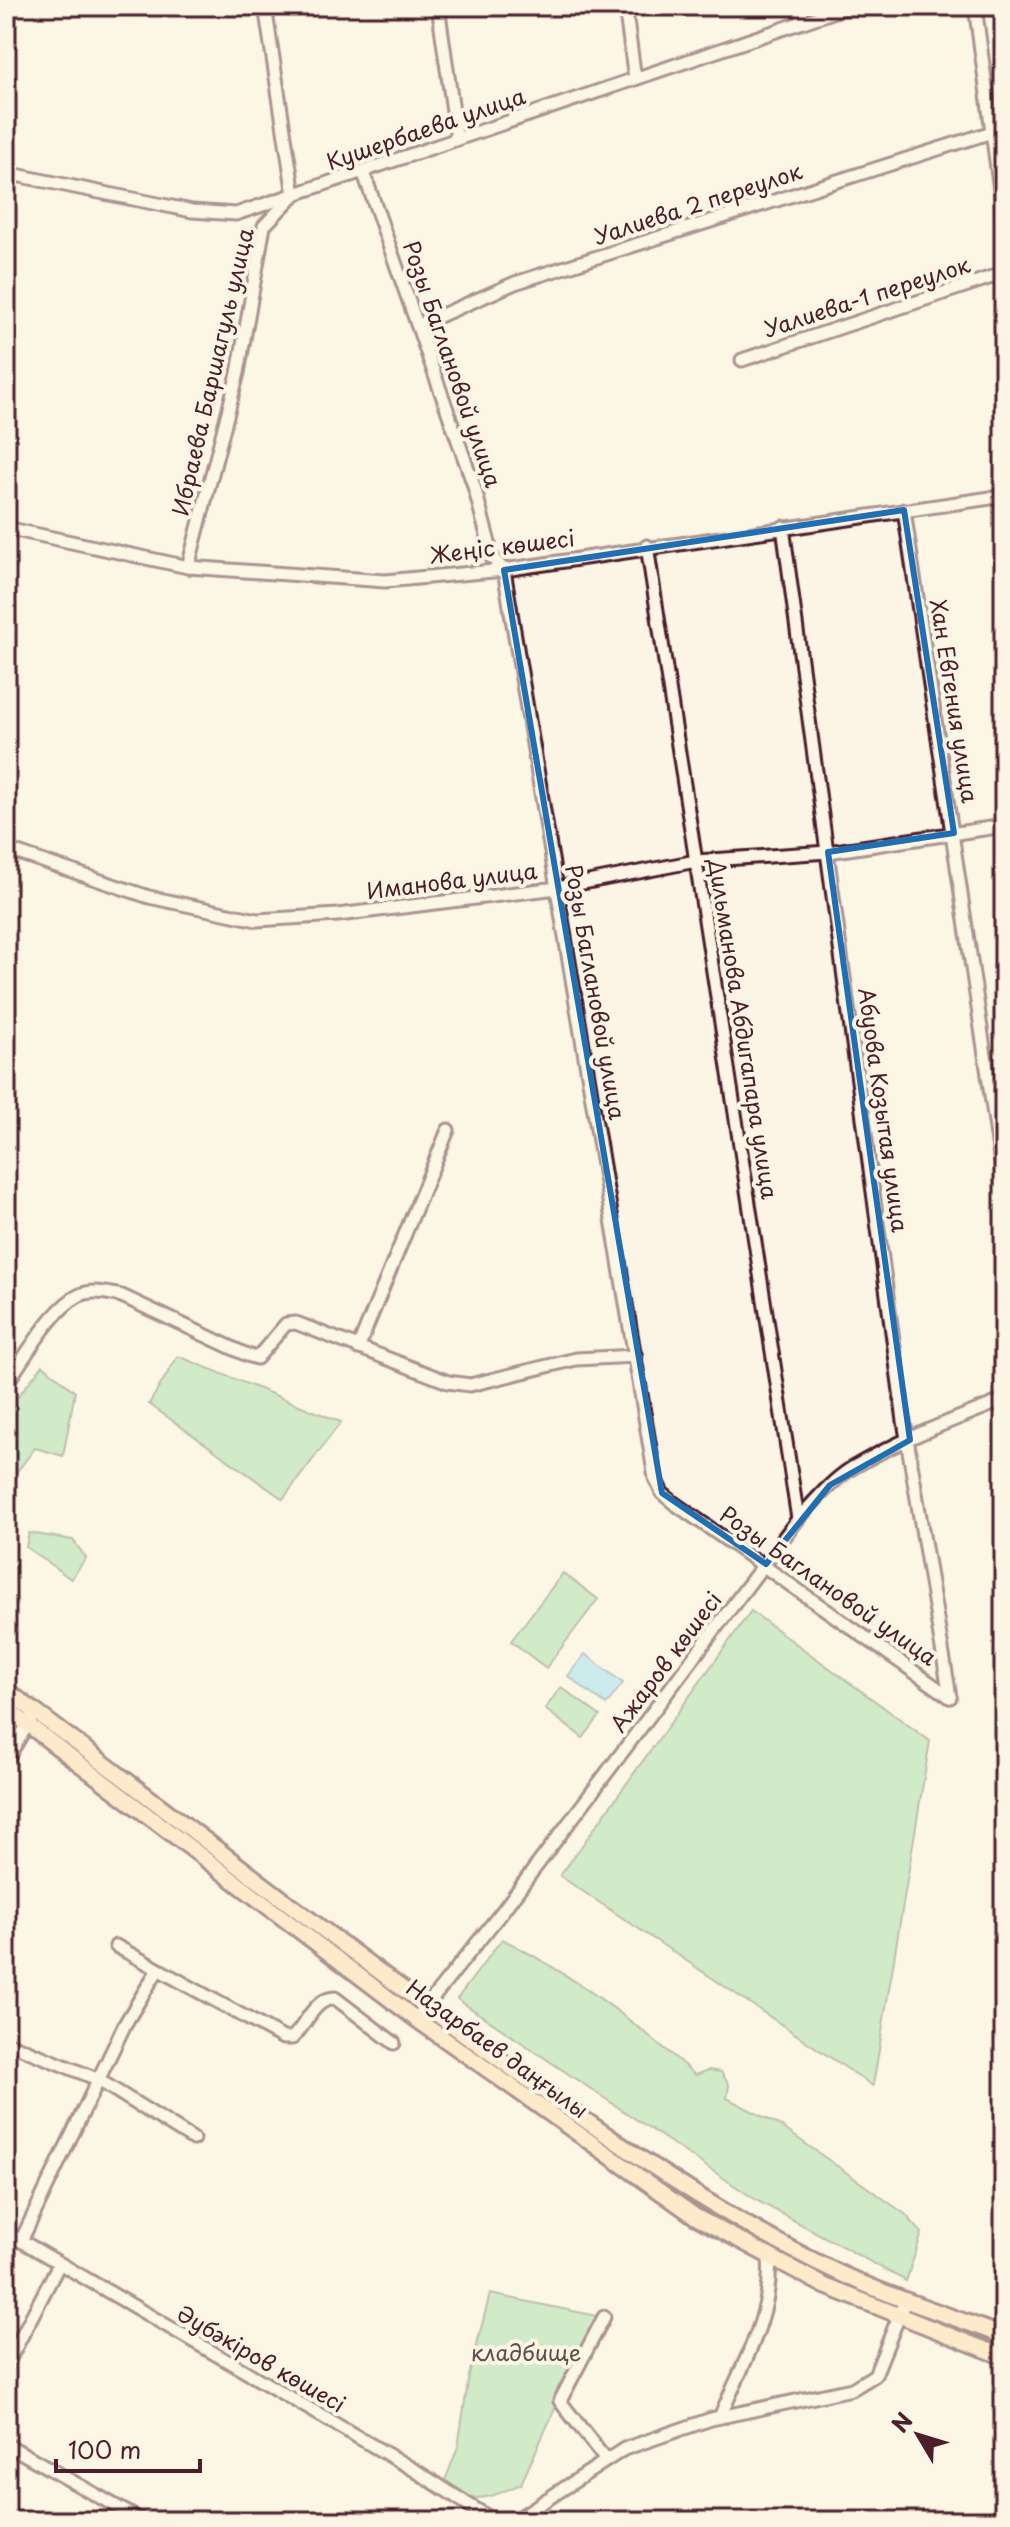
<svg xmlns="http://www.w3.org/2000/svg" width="1010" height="2527" font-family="'Playpen Sans',sans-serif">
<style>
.green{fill:#9ddca5;stroke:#747e68;stroke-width:2}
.water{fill:#95dcf7;stroke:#7790a5;stroke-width:2}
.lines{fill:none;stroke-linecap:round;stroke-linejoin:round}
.minor-casing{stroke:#4a1f2b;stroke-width:17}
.major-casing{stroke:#4a1f2b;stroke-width:20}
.minor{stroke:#fcf5e5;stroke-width:11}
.major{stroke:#fddcac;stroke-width:14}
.marked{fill:none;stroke:#1f6fb2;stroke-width:6;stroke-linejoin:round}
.labels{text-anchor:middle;stroke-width:8;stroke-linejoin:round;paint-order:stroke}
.street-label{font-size:22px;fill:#4a1f2b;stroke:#fcf5e5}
.park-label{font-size:22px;fill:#5f4e4a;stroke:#fcf5e5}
</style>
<rect width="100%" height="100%" fill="#fcf5e5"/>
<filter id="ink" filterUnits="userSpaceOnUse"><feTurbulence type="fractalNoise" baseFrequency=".0125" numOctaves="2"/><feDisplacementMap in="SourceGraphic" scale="16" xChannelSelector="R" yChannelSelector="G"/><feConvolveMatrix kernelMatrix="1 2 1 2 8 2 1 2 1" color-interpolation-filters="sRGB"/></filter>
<g filter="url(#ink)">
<g class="green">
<path d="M178 1356 341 1422 283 1499 149 1404Z"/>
<path d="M43 1365 75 1392 63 1456 35 1448 6 1486V1411Z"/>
<path d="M29 1533 73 1540 86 1558 71 1579 26 1547Z"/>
<path d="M563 1573 598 1599 546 1668 511 1641Z"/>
<path d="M751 1611 930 1741 873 2086 560 1876Z"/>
<path d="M561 1687 600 1716 583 1738 545 1709Z"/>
<path d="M502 1939C574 1975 636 2022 695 2075L709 2070 721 2072 729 2085 727 2098 779 2125 905 2214 922 2233 906 2281 756 2200 457 1999Z"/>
<path d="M490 2294 597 2316 521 2484C485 2499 478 2506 444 2483L458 2447 469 2375Z"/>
</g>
<path class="water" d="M585 1654 623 1683 606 1705 568 1676Z"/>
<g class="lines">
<defs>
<g id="minor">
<path d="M438 6 457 139"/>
<path d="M625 6 635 79"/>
<path d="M800 6 803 22"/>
<path d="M975 6 1004 220"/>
<path d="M363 171 474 486 489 543 485 550 504 570 655 1478 662 1493 674 1503 950 1697"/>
<path d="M6 173 192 211 236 214 850 6"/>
<path d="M419 325 515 283 992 132"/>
<path d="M742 360 1004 273"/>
<path d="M904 510 1004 1183"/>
<path d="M783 527 904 1421 950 1697"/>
<path d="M6 528 188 567 385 581 504 570 1004 496"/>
<path d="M647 546 798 1519"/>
<path d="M188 567 238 373 264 226 294 195 265 6"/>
<path d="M6 849 149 897 257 920 338 915 557 888 696 861 828 852 1004 826"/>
<path d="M358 1348 448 1130"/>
<path d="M6 1384C24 1359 51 1310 78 1296 91 1289 108 1293 122 1296L247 1355 257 1358 286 1324 296 1323 448 1382 470 1385 576 1359 636 1356"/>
<path d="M6 1760 31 1719"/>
<path d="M116 1946 283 2038H292C307 2025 313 1999 335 1998L394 2043"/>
<path d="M416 2019 501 1913 798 1519C815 1501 831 1481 852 1468 899 1440 953 1420 1004 1400"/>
<path d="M6 2042 97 2079 193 2139"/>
<path d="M6 2232 416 2471 494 2521"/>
<path d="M21 2241 125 2024 157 1971"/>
<path d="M604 2317 560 2401 605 2459"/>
<path d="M6 2366 58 2266"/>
<path d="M720 2417C741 2367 774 2314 769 2259"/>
<path d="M6 2444 142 2521"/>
<path d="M514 2521 624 2449 711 2419 852 2389 875 2375 905 2301"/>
</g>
<g id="major">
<path d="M6 1690C171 1812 332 1940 499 2059 606 2136 715 2214 835 2271 890 2297 948 2315 1004 2336"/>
<path d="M6 1708 416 2019 696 2217 825 2286 1004 2357"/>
</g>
</defs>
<use href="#minor" class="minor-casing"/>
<use href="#major" class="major-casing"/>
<use href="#minor" class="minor"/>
<use href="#major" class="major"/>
</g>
</g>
<path d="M0 0H1010V2527H0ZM904 510 954 833 828 852 910 1440 830 1485 766 1564 662 1493 504 570Z" fill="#fcf5e5" fill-opacity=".55" fill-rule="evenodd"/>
<path class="marked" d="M904 510 954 833 828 852 910 1440 830 1485 766 1564 662 1493 504 570Z"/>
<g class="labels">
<g class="street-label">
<text transform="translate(426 129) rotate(-19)" y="8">Кушербаева улица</text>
<text transform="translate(698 204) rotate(-18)" y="8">Уалиева 2 переулок</text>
<text transform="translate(867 297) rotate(-18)" y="8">Уалиева-1 переулок</text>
<text transform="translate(452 364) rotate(71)" y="8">Розы Баглановой улица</text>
<text transform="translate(213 372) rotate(-77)" y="8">Ибраева Баршагуль улица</text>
<text transform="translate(502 547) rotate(-7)" y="8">Жеңіс көшесі</text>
<text transform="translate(954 701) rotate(81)" y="8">Хан Евгения улица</text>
<text transform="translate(452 881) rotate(-7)" y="8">Иманова улица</text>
<text transform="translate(595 992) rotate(80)" y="8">Розы Баглановой улица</text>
<text transform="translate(743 1029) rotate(81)" y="8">Дильманова Абдигапара улица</text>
<text transform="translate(883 1110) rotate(82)" y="8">Абуова Козытая улица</text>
<text transform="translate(828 1586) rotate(35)" y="8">Розы Баглановой улица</text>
<text transform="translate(666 1662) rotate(-53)" y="8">Ажаров көшесі</text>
<text transform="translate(497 2049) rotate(36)" y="8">Назарбаев даңғылы</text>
<text transform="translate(261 2359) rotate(30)" y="8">Әубәкіров көшесі</text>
</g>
<g class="park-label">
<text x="526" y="2361">кладбище</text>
</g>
</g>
<rect width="1010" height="2527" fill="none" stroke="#fcf5e5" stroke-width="32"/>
<rect x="16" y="16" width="978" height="2495" fill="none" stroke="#4a1f2b" stroke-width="3" filter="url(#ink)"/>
<g transform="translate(918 2435) rotate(308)" stroke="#fcf5e5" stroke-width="6" paint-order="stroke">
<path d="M0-6L14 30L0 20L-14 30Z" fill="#4a1f2b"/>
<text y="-12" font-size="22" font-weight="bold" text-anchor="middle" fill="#4a1f2b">N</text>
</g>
<path d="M56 2459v12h144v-12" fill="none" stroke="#4a1f2b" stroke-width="4"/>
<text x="68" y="2459" font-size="24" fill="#4a1f2b" stroke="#fcf5e5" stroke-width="6" paint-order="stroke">100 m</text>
</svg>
